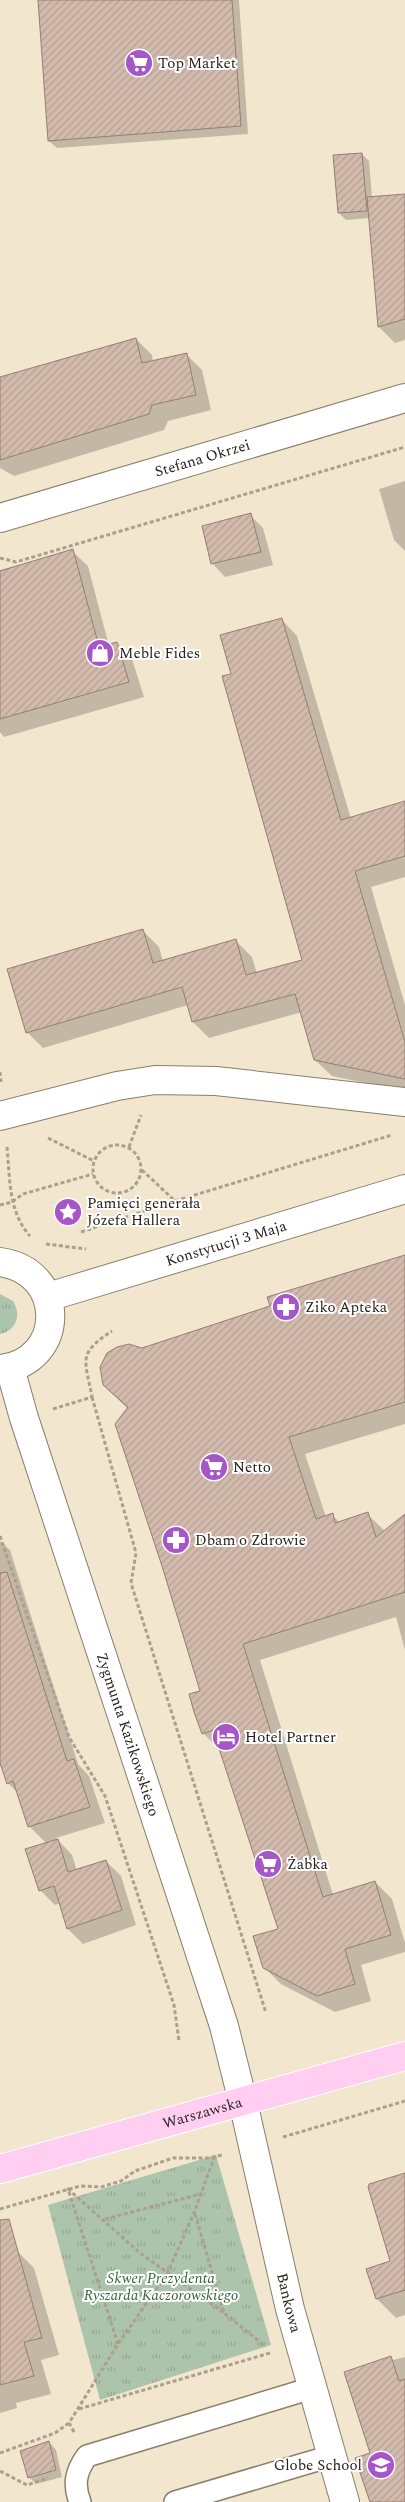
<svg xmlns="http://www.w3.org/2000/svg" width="405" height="2502" font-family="Spectral,serif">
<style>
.grass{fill:url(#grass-tufts)}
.shadow{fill:#0003}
.building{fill:url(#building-hatch);stroke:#947e71}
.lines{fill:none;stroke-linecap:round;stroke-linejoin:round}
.service-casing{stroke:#897e69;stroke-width:24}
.minor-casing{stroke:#897e69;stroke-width:30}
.tertiary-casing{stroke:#897e69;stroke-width:30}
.primary-casing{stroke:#fff;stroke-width:30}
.path{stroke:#aba08f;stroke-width:3;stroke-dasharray:4 2.5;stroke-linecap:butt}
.service{stroke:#fff;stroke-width:21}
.minor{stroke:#fff;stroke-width:28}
.tertiary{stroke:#fff;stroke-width:28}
.primary{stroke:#ffcef1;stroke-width:28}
.labels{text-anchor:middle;stroke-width:4;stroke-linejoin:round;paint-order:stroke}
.poi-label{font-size:15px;fill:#262119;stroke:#fff;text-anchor:start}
.street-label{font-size:15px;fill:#262119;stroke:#fff}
.park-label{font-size:15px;font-style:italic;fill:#366437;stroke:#fff}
</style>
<defs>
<pattern id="grass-tufts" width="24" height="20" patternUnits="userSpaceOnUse" patternTransform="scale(1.25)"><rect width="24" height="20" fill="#adc4ac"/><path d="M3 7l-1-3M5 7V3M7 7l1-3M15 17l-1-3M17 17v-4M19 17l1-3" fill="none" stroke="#95a893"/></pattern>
<pattern id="building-hatch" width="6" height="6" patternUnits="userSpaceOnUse" patternTransform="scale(1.25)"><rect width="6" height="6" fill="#d2baad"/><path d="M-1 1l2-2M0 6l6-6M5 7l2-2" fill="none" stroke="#b4a094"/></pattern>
</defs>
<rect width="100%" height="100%" fill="#f3e6cf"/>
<g class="grass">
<path d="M0 1294 13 1301C22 1315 16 1331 0 1334Z"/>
<path d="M216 2155 271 2345 100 2400 48 2205Z"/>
</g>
<g class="shadow">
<path d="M39 0H239L248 134 57 148 49 141Z"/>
<path d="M362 154 369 161 372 198 405 195V340L395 343 379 327 370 218 346 220 339 213Z"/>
<path d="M136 339 152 355 153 362 186 354 202 370 211 410 168 421 164 430 14 476 0 468V379Z"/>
<path d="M405 481V551L394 540 379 489Z"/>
<path d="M250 515 263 528 273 565 225 577 213 564 203 527Z"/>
<path d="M72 551 88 566 109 646 117 643 132 659 144 697 4 737 0 732V570Z"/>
<path d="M281 619 297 636 351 819 405 803V877L371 887 405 1005V1091L332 1076 315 1060 302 1012 209 1038 193 1022 188 1005 43 1048 27 1032 143 931 159 947 163 961 236 941 252 957 257 974 304 960 233 674Z"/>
<path d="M405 1256V1424L305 1454 326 1517 332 1515 340 1523 367 1514 385 1531 405 1516V1650L396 1617 260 1660 333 1895 375 1882 392 1899 405 1943V1952L361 1965 371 2001 335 2012 281 1984 264 1967 279 1930 220 1750 203 1733 201 1692 128 1409 108 1390 102 1379V1362L108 1354 142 1349 271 1307Z"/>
<path d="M0 1541 10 1550 78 1764 89 1776 105 1823 56 1838 72 1855 77 1871 106 1861 121 1876 136 1925 83 1944 68 1929 60 1903 55 1905 40 1890 47 1844 29 1826 19 1794 8 1783 0 1759Z"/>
<path d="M405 2174V2315L396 2318 377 2299 391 2261Z"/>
<path d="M16 2250 34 2268 59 2355 41 2360 51 2394 16 2403 17 2408 0 2413V2254Z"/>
<path d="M405 2357V2502H371V2454L391 2358 393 2360Z"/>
<path d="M49 2442 56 2450 62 2477 36 2484 29 2477Z"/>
</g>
<g class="building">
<path d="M38 0H232L241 126 48 141Z"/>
<path d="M362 153 367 211 338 213 333 155Z"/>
<path d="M405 194V319L378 327 367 197Z"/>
<path d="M136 338 142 363 187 353 196 395 152 405 149 414 0 460V377Z"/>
<path d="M251 513 261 552 211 564 202 526Z"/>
<path d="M73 549 99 647 117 642 129 682 0 719V571Z"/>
<path d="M282 618 341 820 405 801V856L355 871 405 1042V1079L314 1060 295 994 192 1022 182 987 26 1033 7 969 143 929 153 963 236 939 246 975 302 960 222 676 231 674 220 635Z"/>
<path d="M405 1255V1402L289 1437 316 1519 333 1513 335 1523 368 1512 376 1537 405 1514V1592L243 1644 323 1897 375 1881 391 1935 345 1949 355 1984 317 1996 263 1968 253 1936 278 1929 213 1730 202 1734 194 1712 189 1694 200 1691 162 1566 115 1424 128 1407 103 1385 100 1367 107 1353 117 1347 129 1344 142 1348 270 1306 267 1297Z"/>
<path d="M7 1572 67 1761 74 1759 90 1807 28 1827 13 1781 7 1784 0 1763V1573Z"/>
<path d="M58 1839 68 1872 106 1860 122 1910 67 1929 54 1886 39 1891 25 1849Z"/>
<path d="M405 2173V2290L376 2299 366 2269 390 2261 368 2187 369 2184Z"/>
<path d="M9 2219 42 2338 24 2342 34 2376 0 2385V2220Z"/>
<path d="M391 2356 399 2381 405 2379V2502H370L355 2458 370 2453 344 2372Z"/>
<path d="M49 2441 56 2470 28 2478 20 2451Z"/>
</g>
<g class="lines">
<defs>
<g id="service">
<path d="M80 2502C73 2484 76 2471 87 2456L312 2388"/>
<path d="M175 2502 331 2456"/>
</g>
<g id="minor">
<path id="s1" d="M0 518 405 398"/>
<path d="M0 1116 117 1086 155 1080 216 1081 405 1102"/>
<path id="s2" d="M243 2102 290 2309 345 2502"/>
</g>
<g id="tertiary">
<path d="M0 1262C67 1271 67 1362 0 1369"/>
<path id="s3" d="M48 1297 405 1189"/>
<path id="s4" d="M10 1368 24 1418 224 2026 243 2102"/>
</g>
<g id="primary">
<path id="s5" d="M0 2169 405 2056"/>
</g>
</defs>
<use href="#service" class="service-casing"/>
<use href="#minor" class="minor-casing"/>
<use href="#tertiary" class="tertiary-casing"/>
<use href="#primary" class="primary-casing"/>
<g class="path">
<path d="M0 558 16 562 405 447"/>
<path d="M0 1072 1 1082"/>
<path d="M48 1138 94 1161"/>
<circle cx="117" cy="1169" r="24"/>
<path d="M7 1147C10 1177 8 1212 30 1236"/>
<path d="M129 1147 141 1115"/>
<path d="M142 1170 175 1201 392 1135"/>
<path d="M0 1205 12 1202 23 1194 93 1174"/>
<path d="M81 1232 175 1201"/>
<path d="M46 1244 86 1249"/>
<path d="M92 1397 136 1553 131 1583 266 2013"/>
<path d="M53 1409 92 1397C85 1359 77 1354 112 1331"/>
<path d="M0 1536 69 1737 105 1796 174 2005 179 2041"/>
<path d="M283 2137 405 2101"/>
<path d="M0 2209 80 2186 101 2187 121 2181 135 2171 173 2158H209L222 2155"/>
<path d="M195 2214 224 2313 265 2346"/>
<path d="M105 2219 201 2194"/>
<path d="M118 2344 68 2189 140 2253 224 2313"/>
<path d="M79 2409 270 2353"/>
<path d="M74 2432 69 2423 118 2344 167 2274 194 2213 214 2158"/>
<path d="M0 2453 55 2433 69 2423"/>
<path d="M0 2471 27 2485 48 2478"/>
</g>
<use href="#service" class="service"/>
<use href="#minor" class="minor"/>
<use href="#tertiary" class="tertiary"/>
<use href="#primary" class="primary"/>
</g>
<defs>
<symbol id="supermarket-disc" viewBox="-11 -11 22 22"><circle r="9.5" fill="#a656c7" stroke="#fff"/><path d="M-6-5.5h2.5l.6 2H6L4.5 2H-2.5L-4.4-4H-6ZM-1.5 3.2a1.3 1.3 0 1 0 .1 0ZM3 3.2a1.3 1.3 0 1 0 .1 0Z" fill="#fff"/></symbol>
<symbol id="shop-disc" viewBox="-11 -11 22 22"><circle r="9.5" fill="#a656c7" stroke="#fff"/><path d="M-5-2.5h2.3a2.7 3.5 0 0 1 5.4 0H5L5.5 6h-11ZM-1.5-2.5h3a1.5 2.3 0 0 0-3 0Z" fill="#fff"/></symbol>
<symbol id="sight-disc" viewBox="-11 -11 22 22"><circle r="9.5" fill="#a656c7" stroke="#fff"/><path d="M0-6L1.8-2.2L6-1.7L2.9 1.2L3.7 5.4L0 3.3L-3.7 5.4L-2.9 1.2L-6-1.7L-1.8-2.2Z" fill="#fff"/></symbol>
<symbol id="pharmacy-disc" viewBox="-11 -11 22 22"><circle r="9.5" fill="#a656c7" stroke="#fff"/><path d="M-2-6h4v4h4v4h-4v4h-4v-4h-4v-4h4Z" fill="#fff"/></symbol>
<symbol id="hotel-disc" viewBox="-11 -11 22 22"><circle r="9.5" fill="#a656c7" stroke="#fff"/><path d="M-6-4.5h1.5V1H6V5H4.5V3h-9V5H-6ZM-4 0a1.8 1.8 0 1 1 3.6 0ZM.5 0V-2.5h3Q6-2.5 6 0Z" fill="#fff"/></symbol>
<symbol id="school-disc" viewBox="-11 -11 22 22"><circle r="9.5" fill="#a656c7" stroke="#fff"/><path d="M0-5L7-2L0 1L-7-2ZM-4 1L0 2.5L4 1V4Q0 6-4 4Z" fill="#fff"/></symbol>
</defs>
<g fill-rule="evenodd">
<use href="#supermarket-disc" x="123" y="47" width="32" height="32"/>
<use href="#shop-disc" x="84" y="637" width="32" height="32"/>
<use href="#sight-disc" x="52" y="1196" width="32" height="32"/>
<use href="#pharmacy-disc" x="270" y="1291" width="32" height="32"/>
<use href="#supermarket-disc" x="198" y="1451" width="32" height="32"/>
<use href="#pharmacy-disc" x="160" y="1524" width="32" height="32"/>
<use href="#hotel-disc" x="210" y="1721" width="32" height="32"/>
<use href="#supermarket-disc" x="252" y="1848" width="32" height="32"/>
<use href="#school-disc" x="365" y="2449" width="32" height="32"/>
</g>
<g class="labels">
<g class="poi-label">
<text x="158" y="68">Top Market</text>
<text x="119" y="658">Meble Fides</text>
<text x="87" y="1208">Pamięci generała<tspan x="87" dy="17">Józefa Hallera</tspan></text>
<text x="305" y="1312">Ziko Apteka</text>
<text x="233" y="1472">Netto</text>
<text x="195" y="1545">Dbam o Zdrowie</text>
<text x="245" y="1742">Hotel Partner</text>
<text x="287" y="1869">Żabka</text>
<text x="362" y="2470" text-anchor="end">Globe School</text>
</g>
<g class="street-label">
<text dy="5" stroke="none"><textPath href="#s1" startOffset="211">Stefana Okrzei</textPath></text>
<text dy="5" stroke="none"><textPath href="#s3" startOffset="186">Konstytucji 3 Maja</textPath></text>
<text dy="5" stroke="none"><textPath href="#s4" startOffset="385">Zygmunta Kazikowskiego</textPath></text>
<text dy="5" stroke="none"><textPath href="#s5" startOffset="210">Warszawska</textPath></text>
<text dy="5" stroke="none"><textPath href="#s2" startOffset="206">Bankowa</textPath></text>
</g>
<g class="park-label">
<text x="161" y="2283">Skwer Prezydenta<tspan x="161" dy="17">Ryszarda Kaczorowskiego</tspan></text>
</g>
</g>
</svg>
